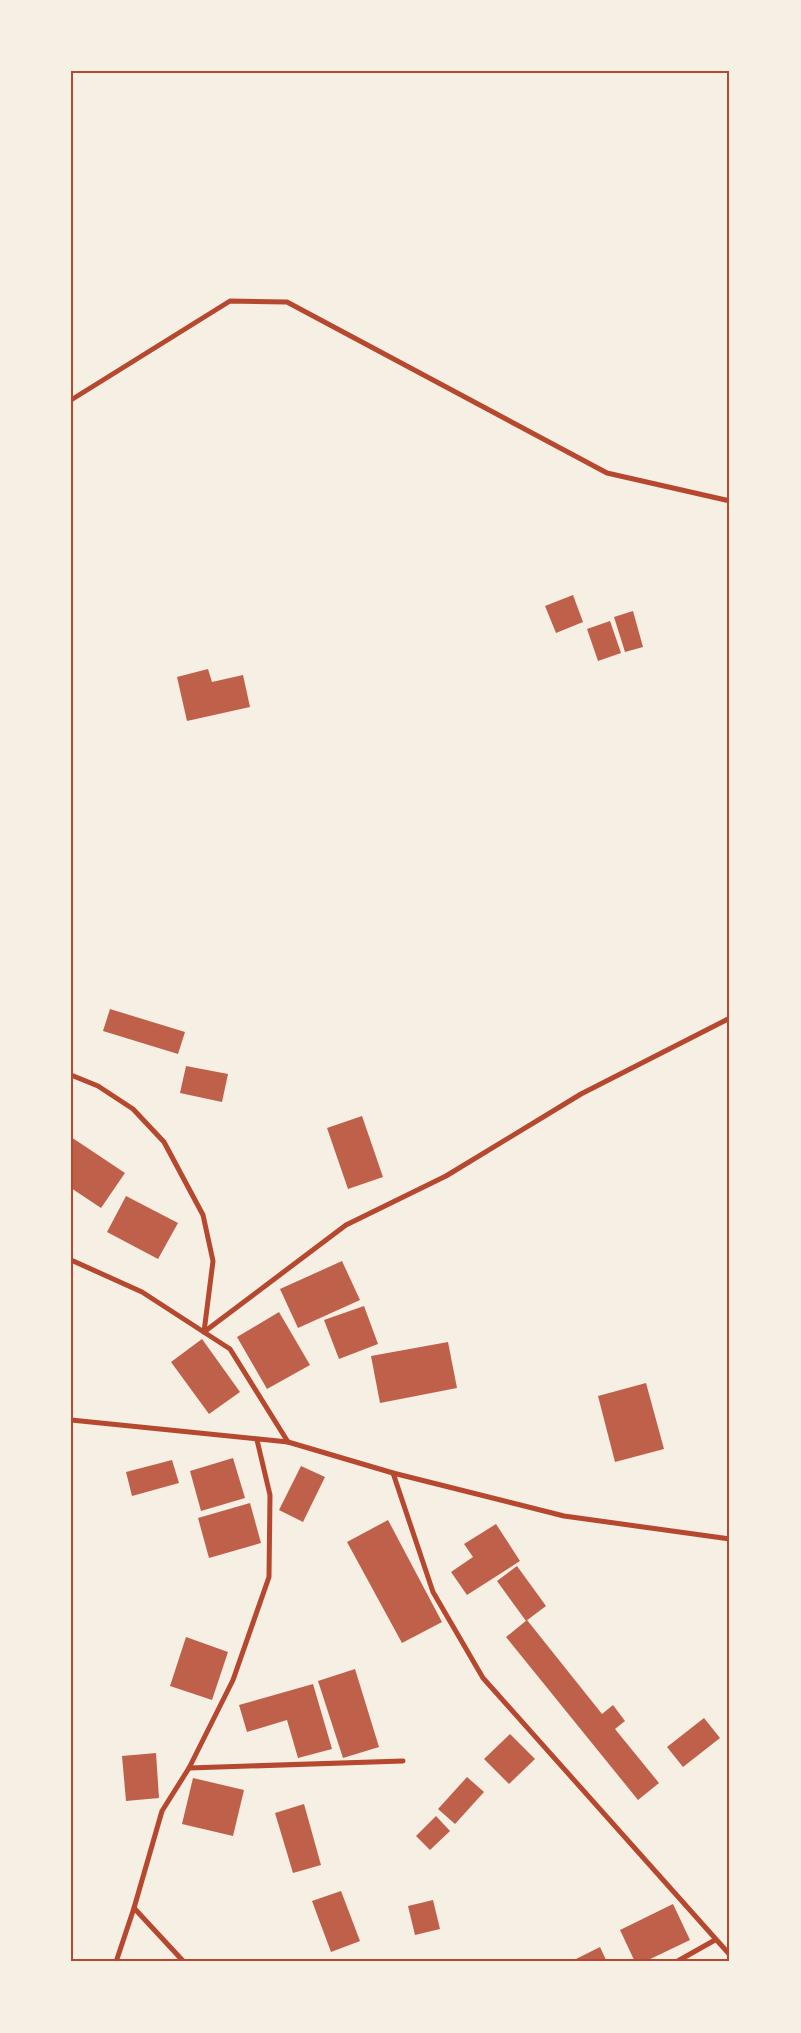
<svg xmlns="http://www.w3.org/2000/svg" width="801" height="2033" font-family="Helvetica,sans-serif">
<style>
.building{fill:#bf614a}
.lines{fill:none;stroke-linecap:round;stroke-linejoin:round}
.minor{stroke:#b5482f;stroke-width:5}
.neatline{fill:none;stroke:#b5482f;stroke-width:2}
</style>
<rect width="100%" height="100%" fill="#f6efe4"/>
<g class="building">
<path d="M573 595 583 622 556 633 545 606Z"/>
<path d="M633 611 643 647 625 652 614 617Z"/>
<path d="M610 621 621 653 598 661 587 629Z"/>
<path d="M208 669 212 682 243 675 250 707 187 721 177 677Z"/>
<path d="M110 1009 185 1032 178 1054 103 1031Z"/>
<path d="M186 1066 228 1074 222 1102 180 1093Z"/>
<path d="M362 1116 383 1177 348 1189 327 1128Z"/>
<path d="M71 1137 125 1173 101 1208 71 1188Z"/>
<path d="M126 1196 178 1223 158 1259 107 1232Z"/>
<path d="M342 1261 360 1300 298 1328 280 1289Z"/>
<path d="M364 1306 378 1344 339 1359 324 1320Z"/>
<path d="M279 1312 310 1365 267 1389 237 1337Z"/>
<path d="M202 1339 240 1392 209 1414 171 1362Z"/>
<path d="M448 1342 457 1388 380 1403 371 1356Z"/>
<path d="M646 1383 664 1449 615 1462 598 1396Z"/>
<path d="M233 1458 245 1498 201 1511 190 1471Z"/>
<path d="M172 1460 179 1483 132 1496 126 1472Z"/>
<path d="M301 1466 325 1477 303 1522 279 1510Z"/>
<path d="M250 1503 261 1543 209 1558 198 1518Z"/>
<path d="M388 1520 442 1622 402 1643 347 1542Z"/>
<path d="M496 1524 520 1561 467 1595 451 1572 473 1557 464 1544Z"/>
<path d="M517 1566 546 1606 526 1621 497 1581Z"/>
<path d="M527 1620 602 1714 613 1705 625 1721 615 1729 659 1783 638 1800 506 1637Z"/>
<path d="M186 1637 228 1652 212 1700 170 1686Z"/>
<path d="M355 1669 379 1747 343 1758 318 1681Z"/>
<path d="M313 1684 332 1749 298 1758 287 1720 247 1732 239 1705Z"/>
<path d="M704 1718 720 1738 683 1767 667 1747Z"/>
<path d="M510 1734 535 1759 509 1784 484 1759Z"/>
<path d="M156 1753 159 1798 126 1801 122 1756Z"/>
<path d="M467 1777 484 1792 455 1824 438 1809Z"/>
<path d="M193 1778 244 1790 233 1836 182 1824Z"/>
<path d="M304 1804 321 1865 293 1873 275 1813Z"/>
<path d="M436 1816 450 1831 430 1850 416 1836Z"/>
<path d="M341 1891 360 1941 331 1952 312 1901Z"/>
<path d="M433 1900 440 1929 415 1935 408 1906Z"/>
<path d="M673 1904 690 1940 644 1962H635L620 1930Z"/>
<path d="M600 1947 607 1962H570Z"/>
</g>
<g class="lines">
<g class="minor">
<path d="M71 400 230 301 287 302 607 473 730 501"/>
<path d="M71 1075 98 1086 133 1109 164 1142 203 1215 213 1261 204 1332"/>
<path d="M71 1260 142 1292 230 1349 288 1442"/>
<path d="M204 1332 346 1225 446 1176 581 1094 730 1018"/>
<path d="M71 1420 288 1442 393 1473 564 1516 730 1539"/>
<path d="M393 1473 433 1592 483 1678 730 1955"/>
<path d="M189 1768 403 1761"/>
<path d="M134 1908 184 1962"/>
<path d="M116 1962 134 1908 162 1811 189 1768 233 1680 269 1577 270 1495 257 1440"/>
<path d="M676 1962 715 1940"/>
</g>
</g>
<rect width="801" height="2033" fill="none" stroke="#f6efe4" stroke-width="145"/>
<rect x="72" y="72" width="656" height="1888" class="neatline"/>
</svg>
